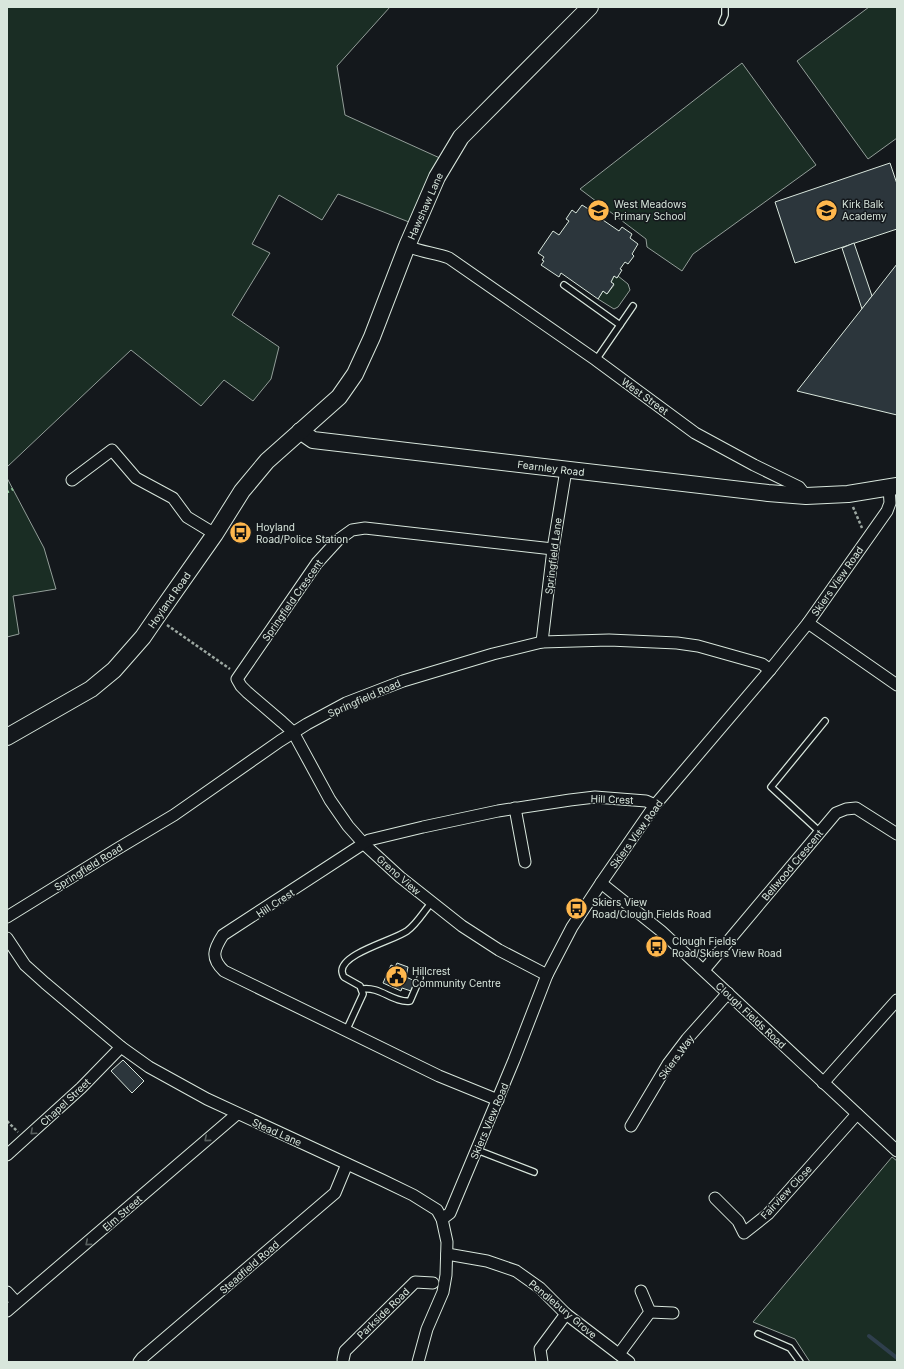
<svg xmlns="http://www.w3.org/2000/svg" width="904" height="1369" font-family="Inter,sans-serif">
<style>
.green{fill:#1a2d24;stroke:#939e99}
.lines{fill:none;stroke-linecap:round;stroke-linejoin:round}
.stream{stroke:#2f3f4d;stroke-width:4}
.building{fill:#2c363c;stroke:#d8e6dc}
.lane-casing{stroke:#d8e6dc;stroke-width:8}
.street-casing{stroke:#d8e6dc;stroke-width:13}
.secondary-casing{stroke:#d8e6dc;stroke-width:18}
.path{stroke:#9da8a2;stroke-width:2.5;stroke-dasharray:3 2;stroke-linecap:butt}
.lane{stroke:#14181c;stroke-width:5.5}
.street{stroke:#14181c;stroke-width:11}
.secondary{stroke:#14181c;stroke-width:16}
.hedge{stroke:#8ac095;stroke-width:3;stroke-dasharray:2 3;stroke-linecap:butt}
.oneway{stroke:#59605f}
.labels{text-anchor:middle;stroke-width:3;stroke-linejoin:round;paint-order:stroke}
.poi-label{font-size:10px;fill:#d8e6dc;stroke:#14181c;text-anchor:start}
.street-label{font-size:10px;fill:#d8e6dc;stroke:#14181c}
</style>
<rect width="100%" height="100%" fill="#14181c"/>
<g class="green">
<path d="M7 7H390L337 66 345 115 442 159 414 224 338 194 322 220 279 195 252 244 270 253 232 315 279 347 271 379 253 401 224 380 201 406 131 350 7 467Z"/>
<path d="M869 7H897V138L868 159 797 61Z"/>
<path d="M742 63 816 165 693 254 682 271 647 247 646 239 580 189Z"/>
<path d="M614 276 617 278 618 276 628 284 630 290 618 307 614 309 598 299 603 291 607 294 614 285 611 282Z"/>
<path d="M7 478 44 548 56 589 13 596 19 634 7 637Z"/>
<path d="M892 1157 897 1161V1362H810L795 1339 753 1322Z"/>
</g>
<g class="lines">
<path class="stream" d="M869 1336 897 1358"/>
</g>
<g class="building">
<path d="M890 163 897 184V229L795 263 775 202Z"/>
<path d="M582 205 590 210 593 206 603 213 600 218 619 231 622 227 632 234 630 238 638 244 632 254 634 256 628 264 625 262 620 269 622 270 617 278 614 276 611 282 614 284 607 294 603 291 598 299 561 273 559 277 541 265 544 261 542 260 544 257 538 253 553 231 559 235 569 221 566 219 572 210 576 213Z"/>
<path d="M854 243 872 296 862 309 842 248Z"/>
<path d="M897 264V415L797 391 872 296Z"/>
<path d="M397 963 408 967 406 977 415 981 411 991 402 988 401 991 383 983 391 965 395 967Z"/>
<path d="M123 1060 144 1081 132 1093 111 1071Z"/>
</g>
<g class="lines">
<defs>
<g id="lane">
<path d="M722 22 725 15V7"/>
<path d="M564 285 620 325"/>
<path d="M596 360 633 306"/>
<path d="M820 832 771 787 825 721"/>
<path d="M362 989C380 986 393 1003 410 1001L420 978"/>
<path d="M346 1031 363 994 360 986 344 977C343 976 342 972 342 971 342 953 395 940 407 931 417 924 424 911 432 902"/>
<path d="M477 1150 534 1172"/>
<path d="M758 1334 790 1348 800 1362"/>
</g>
<g id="street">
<path d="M407 246C421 252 435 253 449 258L596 360 695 433 754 465 799 487 806 496"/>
<path d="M72 480 112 450 136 478 173 498 187 517 215 534"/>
<path d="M808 623 897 685"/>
<path d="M542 642 553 549 566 470"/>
<path d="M515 808 525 862"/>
<path d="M601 883 661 931 897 1151"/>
<path d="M7 917 117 849 174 815 280 741 307 724 346 703 403 681 493 654 542 642 609 640 677 643 698 646 762 664 770 670"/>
<path d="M7 938 25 965 45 983 121 1047 149 1067 207 1099 382 1180 413 1195 437 1210 442 1219 447 1242 446 1275 443 1292 427 1329 418 1362"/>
<path d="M704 970 836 813 846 809 856 808 897 834"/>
<path d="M547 975 499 950 462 926 400 877 364 844 348 826 330 800 293 732 282 722 247 692 241 686 237 679 317 563 338 540 352 530 365 528 553 549"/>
<path d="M823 1083 897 1000"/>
<path d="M498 1100 439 1076 224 971C210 958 214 949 223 935L369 840 423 827 498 811 570 800 595 797 646 801 655 805"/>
<path d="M631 1126 668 1064 687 1039 728 993"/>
<path d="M7 1155 81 1088 121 1047"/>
<path d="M715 1198 738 1221 744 1233 768 1214 857 1114"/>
<path d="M442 1219 450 1213 514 1060 547 975 572 927 601 883 655 805 770 670 808 623 887 511 890 503 889 487"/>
<path d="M447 1254 487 1261 516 1271 540 1288 566 1314 629 1362"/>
<path d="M7 1292 16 1302"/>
<path d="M7 1311 237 1114"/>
<path d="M650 1312 673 1313"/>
<path d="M619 1354 650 1312 641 1291"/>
<path d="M343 1360 345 1351 415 1282 433 1283"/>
<path d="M139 1362 142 1358 335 1193 347 1164"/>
<path d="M542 1362 540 1349 566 1314"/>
</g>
<g id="secondary">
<path d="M300 431 313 440 768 493 806 496 848 494 897 486"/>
<path d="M7 737 91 689 114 670 143 637 156 618 215 534 242 491 267 461 339 397 355 374 372 337 407 246 437 177 461 137 590 7"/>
</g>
</defs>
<use href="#lane" class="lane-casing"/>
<use href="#street" class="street-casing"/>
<use href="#secondary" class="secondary-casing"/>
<g class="path">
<path d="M853 507 862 528"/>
<path d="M167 625 230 669"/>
<path d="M7 1121 18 1132"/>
</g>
<use href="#lane" class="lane"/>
<use href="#street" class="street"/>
<use href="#secondary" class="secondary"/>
<path class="hedge" d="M7 492 13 489"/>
</g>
<defs><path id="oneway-chevron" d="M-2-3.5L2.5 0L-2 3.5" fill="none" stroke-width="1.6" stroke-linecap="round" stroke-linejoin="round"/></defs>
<g class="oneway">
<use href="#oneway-chevron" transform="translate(33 1132) rotate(138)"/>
<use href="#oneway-chevron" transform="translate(207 1139) rotate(139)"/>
<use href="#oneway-chevron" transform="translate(88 1243) rotate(140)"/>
</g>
<defs>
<symbol id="school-disc" viewBox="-11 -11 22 22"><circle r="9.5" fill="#ffb74d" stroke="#14181c"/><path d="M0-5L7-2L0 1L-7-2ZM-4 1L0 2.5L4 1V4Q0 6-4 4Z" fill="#111"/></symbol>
<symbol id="bus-disc" viewBox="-11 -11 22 22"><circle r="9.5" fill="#ffb74d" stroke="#14181c"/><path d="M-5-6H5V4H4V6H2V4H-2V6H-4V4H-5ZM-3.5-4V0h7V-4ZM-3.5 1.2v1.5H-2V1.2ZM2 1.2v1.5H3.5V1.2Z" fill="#111"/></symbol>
<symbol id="civic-disc" viewBox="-11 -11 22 22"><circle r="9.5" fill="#ffb74d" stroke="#14181c"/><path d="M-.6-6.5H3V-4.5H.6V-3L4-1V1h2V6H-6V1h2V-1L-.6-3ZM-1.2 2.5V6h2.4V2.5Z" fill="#111"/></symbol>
</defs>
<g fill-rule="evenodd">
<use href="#school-disc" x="586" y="198" width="25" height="25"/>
<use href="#school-disc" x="814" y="198" width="25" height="25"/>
<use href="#bus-disc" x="228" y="520" width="25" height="25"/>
<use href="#bus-disc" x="564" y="896" width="25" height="25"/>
<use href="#bus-disc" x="644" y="934" width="25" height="25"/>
<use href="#civic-disc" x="384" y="964" width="25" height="25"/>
</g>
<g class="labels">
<g class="poi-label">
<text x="614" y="208">West Meadows<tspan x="614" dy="12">Primary School</tspan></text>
<text x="842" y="208">Kirk Balk<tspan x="842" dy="12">Academy</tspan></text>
<text x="256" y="531">Hoyland<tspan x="256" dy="12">Road/Police Station</tspan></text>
<text x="592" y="906">Skiers View<tspan x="592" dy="12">Road/Clough Fields Road</tspan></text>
<text x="672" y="945">Clough Fields<tspan x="672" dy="12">Road/Skiers View Road</tspan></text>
<text x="412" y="975">Hillcrest<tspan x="412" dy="12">Community Centre</tspan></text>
</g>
<g class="street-label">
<text transform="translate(425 206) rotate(-66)" y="4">Hawshaw Lane</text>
<text transform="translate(645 396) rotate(36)" y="4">West Street</text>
<text transform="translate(551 468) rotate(7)" y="4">Fearnley Road</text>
<text transform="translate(553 556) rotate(-83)" y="4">Springfield Lane</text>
<text transform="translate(837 581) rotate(-55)" y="4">Skiers View Road</text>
<text transform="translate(169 600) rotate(-55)" y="4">Hoyland Road</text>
<text transform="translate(292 600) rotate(-55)" y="4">Springfield Crescent</text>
<text transform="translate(364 698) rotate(-24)" y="4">Springfield Road</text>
<text transform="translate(612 799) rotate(2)" y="4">Hill Crest</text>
<text transform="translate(636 834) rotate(-54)" y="4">Skiers View Road</text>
<text transform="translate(792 865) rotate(-50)" y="4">Bellwood Crescent</text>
<text transform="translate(88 867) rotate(-32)" y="4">Springfield Road</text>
<text transform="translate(399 875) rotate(41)" y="4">Greno View</text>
<text transform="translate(275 903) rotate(-33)" y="4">Hill Crest</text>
<text transform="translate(751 1015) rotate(43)" y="4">Clough Fields Road</text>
<text transform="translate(676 1057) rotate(-54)" y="4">Skiers Way</text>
<text transform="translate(65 1102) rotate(-43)" y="4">Chapel Street</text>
<text transform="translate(489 1121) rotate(-67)" y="4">Skiers View Road</text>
<text transform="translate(277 1132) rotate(24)" y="4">Stead Lane</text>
<text transform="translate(786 1192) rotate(-47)" y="4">Fairview Close</text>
<text transform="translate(122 1213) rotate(-41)" y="4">Elm Street</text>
<text transform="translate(249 1267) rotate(-41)" y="4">Steadfield Road</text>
<text transform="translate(563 1309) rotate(40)" y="4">Pendlebury Grove</text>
<text transform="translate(383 1313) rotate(-44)" y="4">Parkside Road</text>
</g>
</g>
<rect width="904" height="1369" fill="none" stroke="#d8e6dc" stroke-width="16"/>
</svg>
